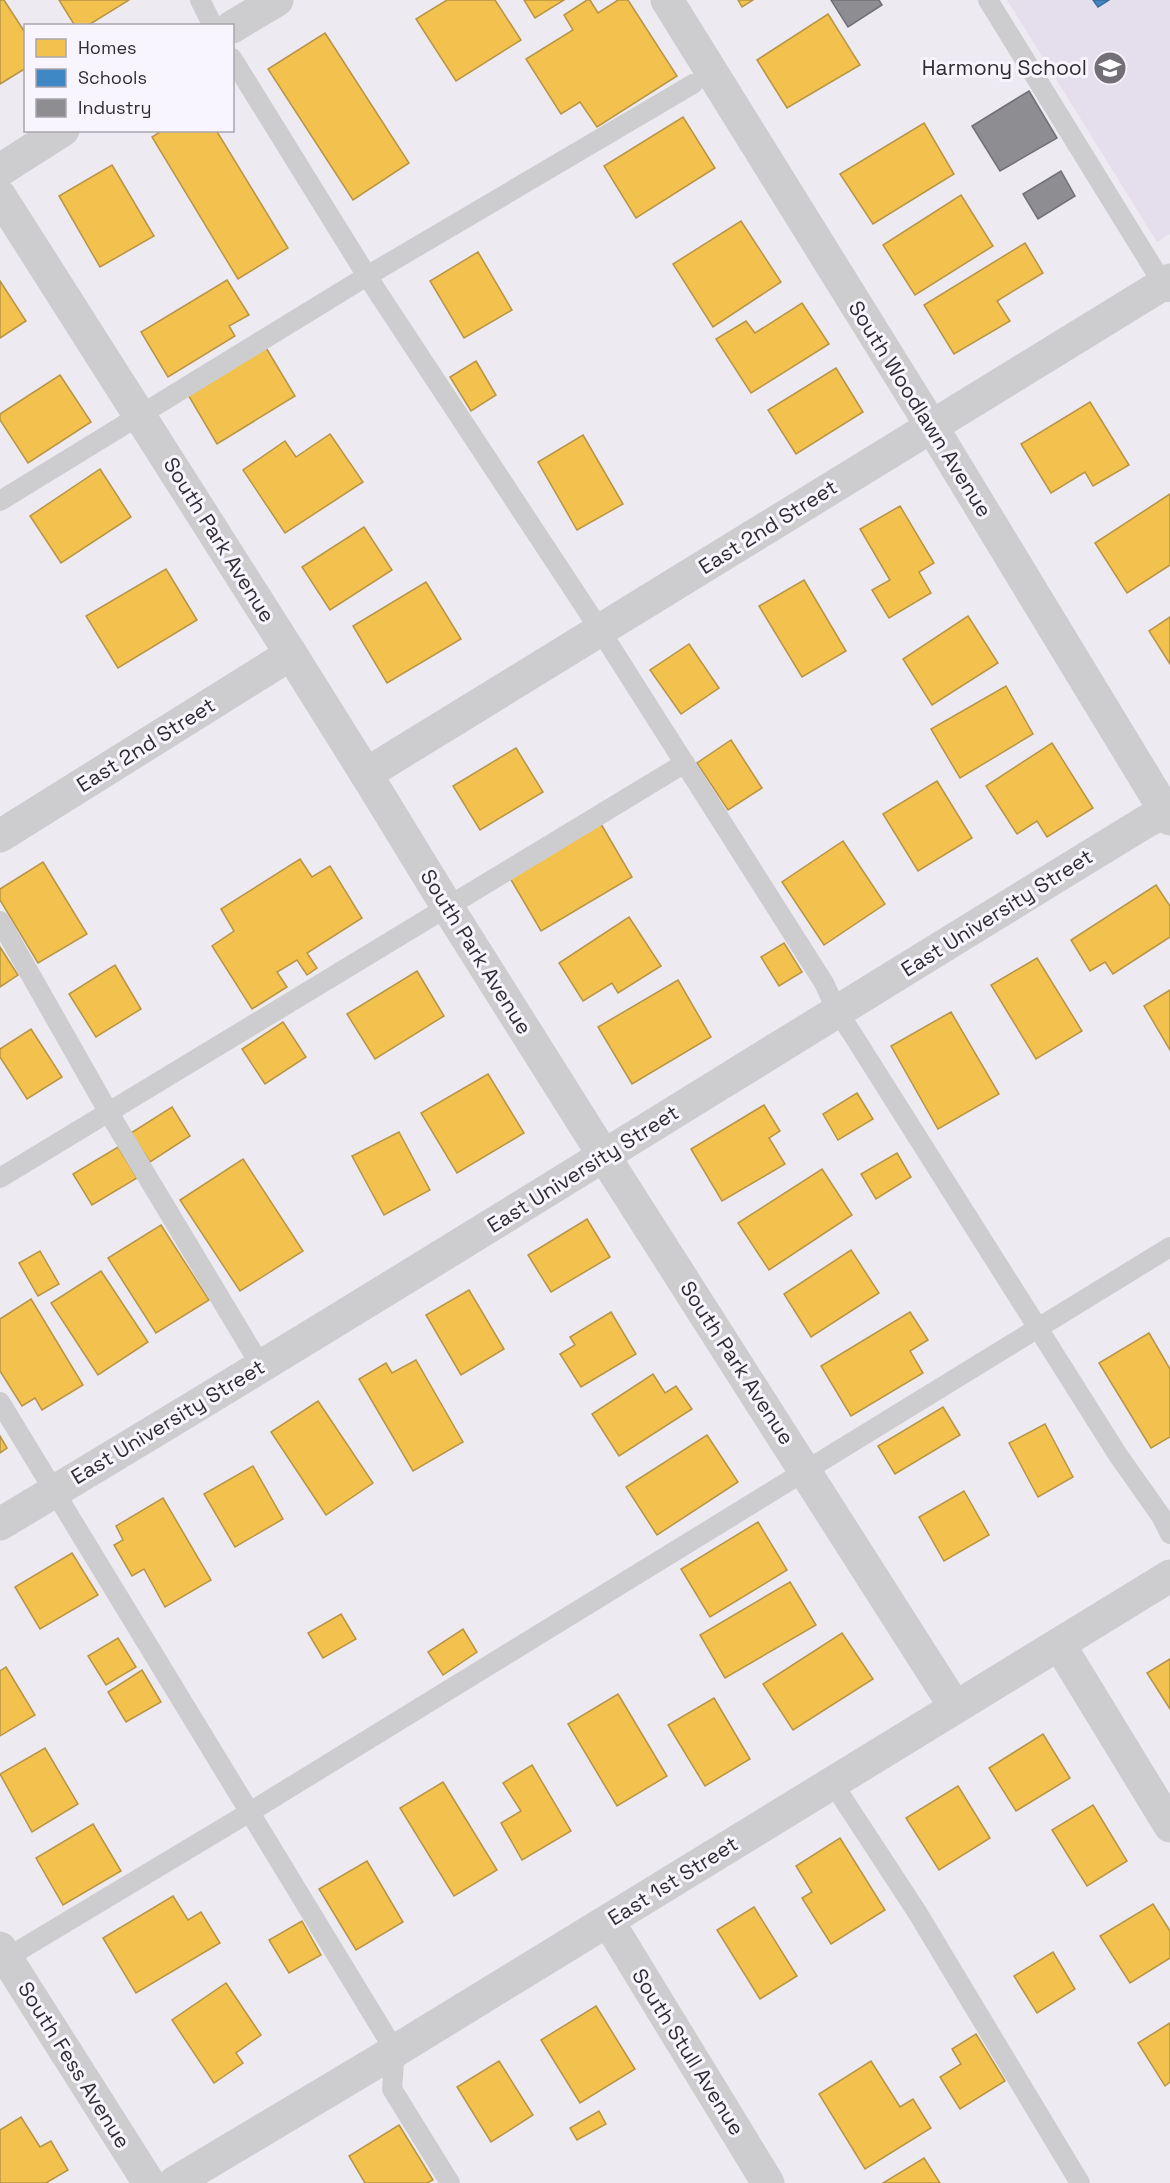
<svg xmlns="http://www.w3.org/2000/svg" width="1170" height="2183" font-family="'Space Grotesk',sans-serif">
<style>
.education{fill:#e5deec}
.homes{fill:#f2c14e;stroke:#b89546;stroke-width:1.5}
.schools{fill:#3f88c5;stroke:#3a6d99;stroke-width:1.5}
.industry{fill:#8d8d92;stroke:#717076;stroke-width:1.5}
.lines{fill:none;stroke-linecap:round;stroke-linejoin:round}
.lane{stroke:#cdcdcf;stroke-width:20}
.street{stroke:#cdcdcf;stroke-width:33}
.secondary{stroke:#cdcdcf;stroke-width:33}
.labels{text-anchor:middle;stroke-width:6;stroke-linejoin:round;paint-order:stroke}
.poi-label{font-size:21px;fill:#2f2d33;stroke:#f8f5fe;text-anchor:end}
.street-label{font-size:21px;fill:#2f2d33;stroke:#f8f5fe}
</style>
<rect width="100%" height="100%" fill="#edeaf2"/>
<path class="education" d="M1007 0H1170V234L1157 242Z"/>
<g class="homes">
<path d="M0 0H4L26 34V68L0 84Z"/>
<path d="M59 0H129L87 26H75Z"/>
<path d="M447 0H495L521 40 456 81 416 19Z"/>
<path d="M524 0H564L535 18Z"/>
<path d="M587 0H590L598 13 618 0H628L677 76 597 127 580 102 561 114 526 59 573 30 564 15Z"/>
<path d="M738 0H753L742 7Z"/>
<path d="M828 14 860 65 787 108 757 60Z"/>
<path d="M325 33 409 163 353 200 268 69Z"/>
<path d="M683 117 715 168 636 218 604 166Z"/>
<path d="M924 123 954 174 873 224 840 174Z"/>
<path d="M163 130H216L288 248 238 279 152 137Z"/>
<path d="M112 165 154 236 100 267 59 196Z"/>
<path d="M961 195 993 246 915 295 883 245Z"/>
<path d="M741 221 781 282 713 327 673 264Z"/>
<path d="M1025 243 1043 273 997 301 1010 321 954 354 924 305Z"/>
<path d="M478 252 512 310 464 338 430 281Z"/>
<path d="M227 280 249 315 229 326 235 336 168 377 141 332Z"/>
<path d="M0 281 26 321 0 338Z"/>
<path d="M802 303 829 344 751 393 716 339 746 321 755 333Z"/>
<path d="M265 346 295 396 217 444 187 393Z"/>
<path d="M476 361 496 395 471 411 450 377Z"/>
<path d="M836 368 863 412 796 454 768 410Z"/>
<path d="M60 375 91 422 28 463 0 420V414Z"/>
<path d="M1090 402 1129 465 1093 486 1085 472 1051 493 1021 444Z"/>
<path d="M330 434 363 482 285 533 243 470 285 441 296 457Z"/>
<path d="M583 435 623 504 577 530 538 462Z"/>
<path d="M100 469 131 517 61 563 30 516Z"/>
<path d="M1170 494V565L1127 593 1095 543Z"/>
<path d="M900 506 934 563 919 572 931 593 889 618 872 590 890 580 860 529Z"/>
<path d="M364 527 392 570 330 610 302 567Z"/>
<path d="M166 569 197 620 118 668 86 616Z"/>
<path d="M804 580 846 651 802 677 759 606Z"/>
<path d="M426 582 461 639 387 683 353 626Z"/>
<path d="M968 616 998 663 932 705 903 659Z"/>
<path d="M1170 617V664L1149 631Z"/>
<path d="M689 644 719 688 681 714 650 670Z"/>
<path d="M1006 686 1033 734 960 778 931 729Z"/>
<path d="M731 740 762 788 728 810 697 763Z"/>
<path d="M1052 743 1093 808 1047 837 1037 821 1017 834 986 786Z"/>
<path d="M516 748 543 792 480 830 453 786Z"/>
<path d="M937 781 972 838 918 871 883 814Z"/>
<path d="M601 824 632 877 541 931 510 878Z"/>
<path d="M843 841 885 904 824 945 782 882Z"/>
<path d="M300 859 312 877 330 866 362 918 307 953 317 968 307 975 297 960 277 972 287 987 252 1009 212 946 234 931 221 909Z"/>
<path d="M43 862 87 934 38 963 0 900V889Z"/>
<path d="M1156 885 1170 906V937L1113 974 1105 962 1090 971 1071 940Z"/>
<path d="M629 917 661 966 618 993 612 983 583 1001 559 963Z"/>
<path d="M784 943 802 972 779 986 761 957Z"/>
<path d="M0 947 18 975 0 987Z"/>
<path d="M1037 958 1082 1031 1036 1059 991 985Z"/>
<path d="M115 965 141 1009 96 1037 69 994Z"/>
<path d="M417 971 444 1016 375 1059 347 1014Z"/>
<path d="M678 980 711 1037 632 1084 598 1027Z"/>
<path d="M1170 990V1050L1144 1006Z"/>
<path d="M951 1012 999 1094 938 1129 891 1046Z"/>
<path d="M283 1022 306 1057 265 1084 242 1049Z"/>
<path d="M31 1029 62 1077 27 1099 0 1057V1049Z"/>
<path d="M488 1074 524 1133 457 1173 421 1113Z"/>
<path d="M857 1093 873 1119 838 1140 823 1114Z"/>
<path d="M764 1105 780 1131 769 1138 785 1164 722 1201 691 1149Z"/>
<path d="M172 1107 190 1136 150 1162 131 1133Z"/>
<path d="M399 1132 430 1190 384 1215 352 1156Z"/>
<path d="M118 1147 137 1178 92 1205 73 1174Z"/>
<path d="M897 1153 911 1177 876 1199 861 1174Z"/>
<path d="M243 1159 303 1251 240 1291 180 1200Z"/>
<path d="M822 1169 852 1215 769 1270 738 1223Z"/>
<path d="M587 1219 610 1257 551 1292 528 1255Z"/>
<path d="M161 1225 209 1300 156 1333 108 1258Z"/>
<path d="M851 1250 879 1293 811 1337 784 1294Z"/>
<path d="M40 1251 59 1284 38 1296 19 1263Z"/>
<path d="M101 1271 148 1342 98 1375 51 1303Z"/>
<path d="M469 1290 504 1349 461 1375 426 1315Z"/>
<path d="M31 1299 83 1385 42 1410 35 1398 22 1406 0 1371V1319Z"/>
<path d="M611 1312 636 1354 581 1387 560 1354 575 1345 570 1337Z"/>
<path d="M910 1312 928 1340 910 1351 923 1373 851 1416 821 1366Z"/>
<path d="M1149 1333 1170 1369V1437L1151 1448 1099 1363Z"/>
<path d="M416 1360 463 1442 413 1471 359 1379 386 1363 392 1373Z"/>
<path d="M653 1374 665 1393 676 1386 692 1409 619 1456 592 1414Z"/>
<path d="M318 1401 373 1483 326 1515 271 1432Z"/>
<path d="M943 1407 960 1435 895 1474 878 1446Z"/>
<path d="M1045 1424 1073 1477 1038 1497 1009 1443Z"/>
<path d="M707 1435 738 1482 657 1535 626 1487Z"/>
<path d="M0 1436 7 1448 0 1453Z"/>
<path d="M253 1466 283 1519 235 1547 204 1494Z"/>
<path d="M964 1491 989 1535 944 1561 919 1517Z"/>
<path d="M163 1498 211 1580 165 1607 144 1569 132 1576 114 1545 123 1540 116 1526Z"/>
<path d="M758 1522 787 1570 710 1617 681 1569Z"/>
<path d="M72 1553 98 1595 40 1629 15 1587Z"/>
<path d="M790 1582 816 1625 725 1678 700 1635Z"/>
<path d="M341 1614 356 1639 323 1658 308 1633Z"/>
<path d="M463 1629 477 1652 443 1675 428 1652Z"/>
<path d="M842 1633 873 1679 793 1730 763 1684Z"/>
<path d="M118 1638 136 1667 106 1685 88 1656Z"/>
<path d="M1170 1659V1709L1147 1673Z"/>
<path d="M6 1667 35 1715 0 1736V1671Z"/>
<path d="M142 1670 161 1702 126 1722 108 1692Z"/>
<path d="M618 1694 667 1776 617 1806 568 1724Z"/>
<path d="M714 1698 750 1759 705 1786 668 1725Z"/>
<path d="M1043 1734 1070 1778 1016 1811 989 1768Z"/>
<path d="M45 1748 78 1804 32 1832 0 1774Z"/>
<path d="M532 1765 571 1831 522 1860 501 1823 521 1811 503 1783Z"/>
<path d="M443 1782 497 1870 454 1896 400 1808Z"/>
<path d="M958 1786 990 1838 939 1870 906 1818Z"/>
<path d="M1093 1805 1127 1861 1087 1886 1052 1830Z"/>
<path d="M93 1824 121 1871 63 1905 36 1858Z"/>
<path d="M840 1838 885 1910 831 1944 802 1898 812 1892 796 1866Z"/>
<path d="M367 1861 403 1922 356 1950 319 1889Z"/>
<path d="M173 1896 188 1920 201 1912 220 1943 136 1993 103 1938Z"/>
<path d="M1153 1904 1170 1931V1958L1130 1983 1100 1936Z"/>
<path d="M754 1907 797 1976 760 1999 717 1930Z"/>
<path d="M302 1921 321 1955 289 1973 269 1940Z"/>
<path d="M1053 1952 1075 1989 1037 2013 1014 1976Z"/>
<path d="M226 1983 261 2035 236 2053 243 2063 214 2083 172 2020Z"/>
<path d="M596 2006 635 2069 580 2103 541 2040Z"/>
<path d="M1170 2023V2082L1165 2086 1138 2043Z"/>
<path d="M976 2034 1005 2081 960 2109 940 2077 961 2064 952 2049Z"/>
<path d="M499 2061 533 2115 491 2142 457 2087Z"/>
<path d="M871 2061 900 2107 913 2099 931 2128 865 2169 819 2094Z"/>
<path d="M599 2111 606 2124 577 2140 570 2128Z"/>
<path d="M21 2117 40 2147 51 2141 68 2170 46 2183H0V2130Z"/>
<path d="M399 2125 433 2180 427 2183H365L349 2156Z"/>
<path d="M924 2158 940 2183H883Z"/>
</g>
<path class="schools" d="M1093 0H1109L1098 7Z"/>
<g class="industry">
<path d="M831 0H879L882 5 848 27Z"/>
<path d="M1029 91 1057 138 1000 171 972 126Z"/>
<path d="M1061 171 1075 196 1038 219 1023 194Z"/>
</g>
<g class="lines">
<g class="lane">
<path d="M200 0 213 26"/>
<path d="M988 0 1168 292"/>
<path d="M232 58 367 276 600 630 824 983 837 1011 853 1035 1118 1455 1161 1516 1170 1534"/>
<path d="M0 501 367 276 693 84"/>
<path d="M0 921 109 1113 261 1366"/>
<path d="M0 1178 685 763"/>
<path d="M0 1402 395 2051 392 2089 450 2183"/>
<path d="M832 1782 917 1912 1080 2183"/>
<path d="M0 1962 250 1812 1170 1247"/>
</g>
<g class="street">
<path d="M667 0 932 427 1170 819"/>
<path d="M232 27 277 0"/>
<path d="M0 170 63 130"/>
<path d="M0 196 291 654"/>
<path d="M366 774 448 908 604 1156 955 1707"/>
<path d="M0 1524C385 1294 764 1055 1147 821L1165 812"/>
<path d="M1059 1644 1170 1826"/>
<path d="M608 1921 768 2183"/>
<path d="M0 1948 149 2183"/>
<path d="M174 2183 395 2051 1170 1576"/>
</g>
<path class="secondary" d="M0 836 291 654 366 774 1170 280"/>
</g>
<defs>
<symbol id="school-disc" viewBox="-11 -11 22 22"><circle r="9.5" fill="#726f76" stroke="#f8f5fe"/><path d="M0-5L7-2L0 1L-7-2ZM-4 1L0 2.5L4 1V4Q0 6-4 4Z" fill="#fff"/></symbol>
</defs>
<g fill-rule="evenodd">
<use href="#school-disc" x="1091" y="49" width="38" height="38"/>
</g>
<g class="labels">
<g class="poi-label">
<text x="1087" y="75">Harmony School</text>
</g>
<g class="street-label">
<text transform="translate(920 409) rotate(58)" y="7">South Woodlawn Avenue</text>
<text transform="translate(768 527) rotate(-32)" y="7">East 2nd Street</text>
<text transform="translate(219 540) rotate(58)" y="7">South Park Avenue</text>
<text transform="translate(146 745) rotate(-32)" y="7">East 2nd Street</text>
<text transform="translate(997 913) rotate(-32)" y="7">East University Street</text>
<text transform="translate(476 952) rotate(58)" y="7">South Park Avenue</text>
<text transform="translate(583 1169) rotate(-32)" y="7">East University Street</text>
<text transform="translate(737 1363) rotate(57)" y="7">South Park Avenue</text>
<text transform="translate(168 1422) rotate(-31)" y="7">East University Street</text>
<text transform="translate(673 1881) rotate(-32)" y="7">East 1st Street</text>
<text transform="translate(688 2052) rotate(58)" y="7">South Stull Avenue</text>
<text transform="translate(74 2065) rotate(58)" y="7">South Fess Avenue</text>
</g>
</g>
<rect x="24" y="24" width="210" height="108" fill="#f8f5fe" stroke="#a8a5ad" stroke-width="1.5"/>
<rect x="36" y="39" width="30" height="18" fill="#f2c14e" stroke="#a8a5ad" stroke-width="1.5"/>
<text x="78" y="54" font-size="18" fill="#2f2d33">Homes</text>
<rect x="36" y="69" width="30" height="18" fill="#3f88c5" stroke="#a8a5ad" stroke-width="1.5"/>
<text x="78" y="84" font-size="18" fill="#2f2d33">Schools</text>
<rect x="36" y="99" width="30" height="18" fill="#8d8d92" stroke="#a8a5ad" stroke-width="1.5"/>
<text x="78" y="114" font-size="18" fill="#2f2d33">Industry</text>
</svg>
